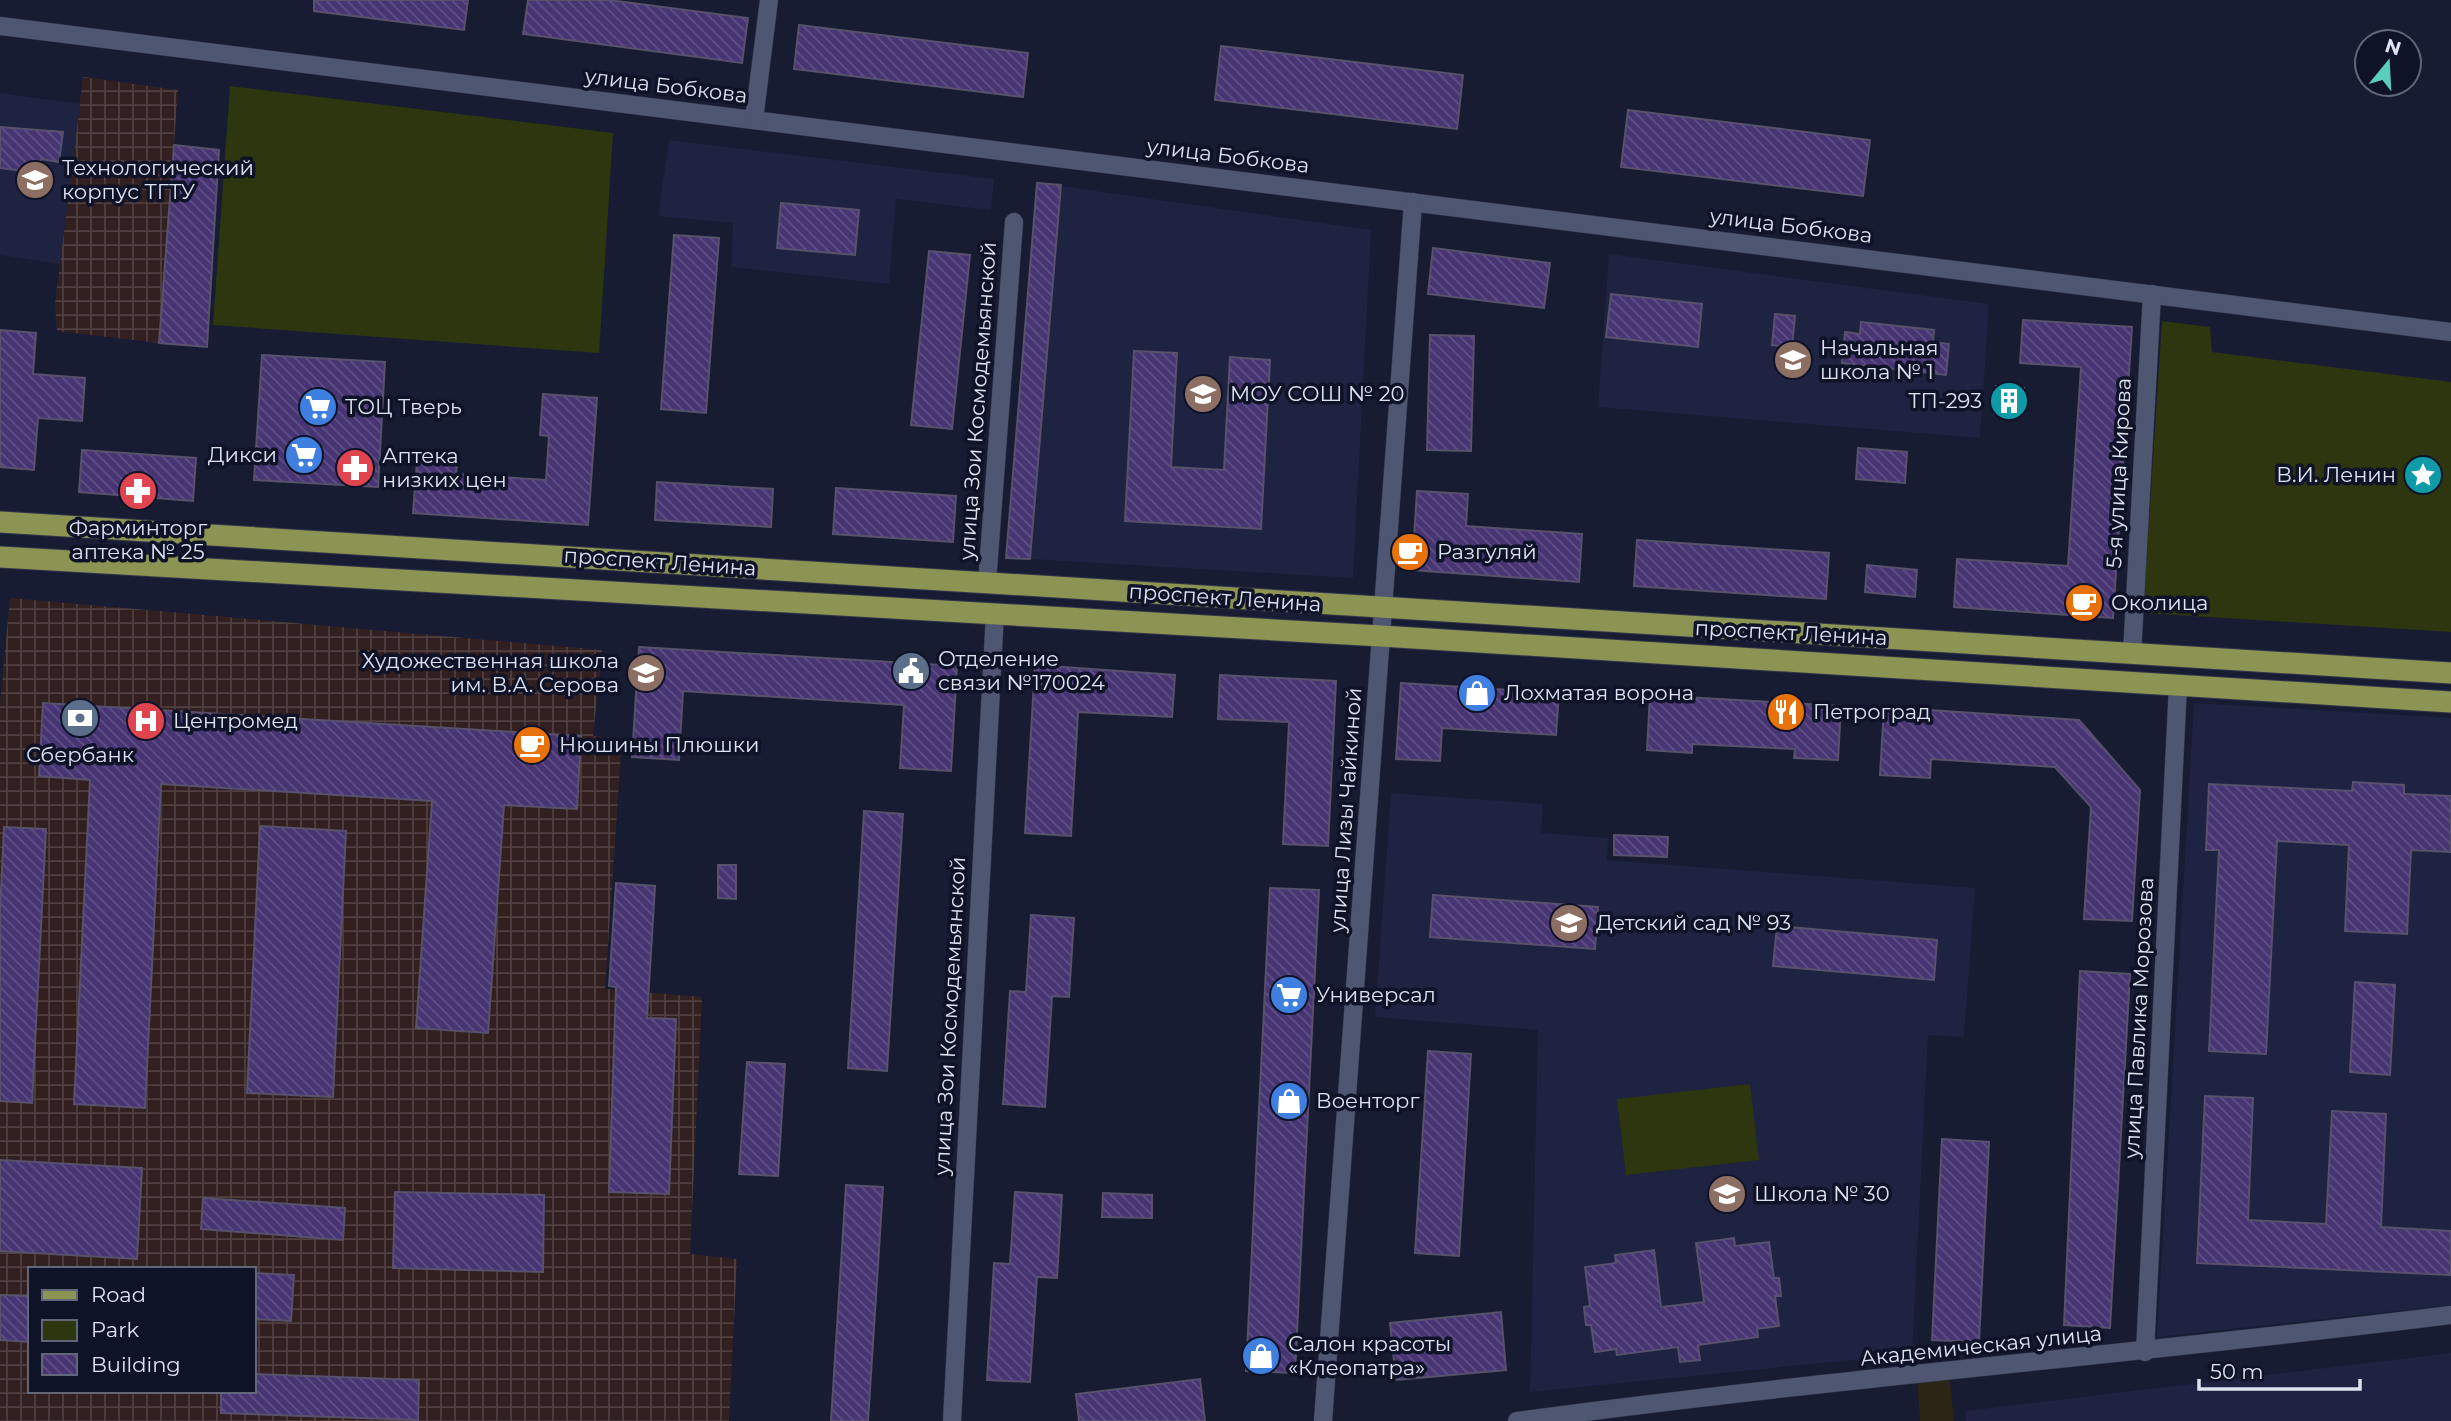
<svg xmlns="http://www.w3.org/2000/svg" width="2451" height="1421" font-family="Montserrat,sans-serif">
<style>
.commercial{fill:#2c2414}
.industrial{fill:url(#industrial-grid);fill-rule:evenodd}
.built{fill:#1d2340}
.green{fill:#2d360e}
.building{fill:url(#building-back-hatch);stroke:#57516c;stroke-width:2}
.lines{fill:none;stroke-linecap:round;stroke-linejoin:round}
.street-casing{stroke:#343649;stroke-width:19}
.primary-casing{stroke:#343649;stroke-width:23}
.street{stroke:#4f5671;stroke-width:18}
.primary{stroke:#8b9452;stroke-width:21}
.labels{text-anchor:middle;stroke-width:7;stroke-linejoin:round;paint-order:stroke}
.street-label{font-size:21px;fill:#dde2f1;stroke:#0f1328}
.poi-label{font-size:21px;fill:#dde2f1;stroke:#0f1328;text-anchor:start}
</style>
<defs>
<pattern id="industrial-grid" width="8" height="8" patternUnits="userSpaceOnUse" patternTransform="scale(1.75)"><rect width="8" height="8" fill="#321f1f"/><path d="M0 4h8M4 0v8" fill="none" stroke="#4f3f40"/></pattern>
<pattern id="building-back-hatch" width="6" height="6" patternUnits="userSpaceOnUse" patternTransform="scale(1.75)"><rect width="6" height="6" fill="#473472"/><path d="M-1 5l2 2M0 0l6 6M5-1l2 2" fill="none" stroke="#615187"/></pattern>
</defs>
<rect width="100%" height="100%" fill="#171c33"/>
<path class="commercial" d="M1949 1372 1954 1421H1920L1917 1375Z"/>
<g class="industrial">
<path d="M83 77 178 90 159 343 57 331 55 304Z"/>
<path d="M10 598 602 650 593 736 622 739 605 989 702 997 690 1254 737 1259 729 1421H0V704ZM30 1269H254V1391H30Z"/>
</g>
<g class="built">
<path d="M0 93 80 104 60 264 0 255Z"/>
<path d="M669 140 994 179 991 210 896 199 889 284 731 267 733 223 658 216Z"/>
<path d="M1061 186 1371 230 1353 578 1030 559Z"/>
<path d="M1609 254 1989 304 1980 438 1598 407Z"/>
<path d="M2194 703 2451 718V1305L2157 1337Z"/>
<path d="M1391 793 1543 804 1541 833 1608 838 1607 860 1975 888 1964 1037 1928 1035 1912 1354 1530 1392 1538 1030 1375 1017Z"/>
<path d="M2451 1353V1421H1966L1965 1411Z"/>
</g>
<g class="green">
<path d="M230 86 613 133 599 353 213 325Z"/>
<path d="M2162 321 2210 327 2212 352 2451 382V632L2143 613Z"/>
<path d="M1750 1084 1759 1160 1626 1175 1617 1099Z"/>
</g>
<g class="building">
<path d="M314 0H468L464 30 314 11Z"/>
<path d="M528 0H609L748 18 742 63 523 34Z"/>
<path d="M799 25 1028 53 1023 97 794 69Z"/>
<path d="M1221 46 1463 75 1457 129 1215 100Z"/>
<path d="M1628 110 1870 140 1863 196 1621 167Z"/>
<path d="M0 127 63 132 59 162 41 159 39 173 0 168Z"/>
<path d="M174 145 219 150 207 347 159 343Z"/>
<path d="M1037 183 1061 185 1030 559 1006 558Z"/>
<path d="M781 203 859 210 855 255 777 248Z"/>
<path d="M674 235 719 238 706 413 661 409Z"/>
<path d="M1433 248 1550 263 1544 308 1428 294Z"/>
<path d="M929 251 970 255 952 429 911 425Z"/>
<path d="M1611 294 1702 304 1698 347 1606 337Z"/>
<path d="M1775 314 1795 316 1792 347 1772 345Z"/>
<path d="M2023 320 2132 327 2113 618 1954 607 1957 559 2068 566 2081 367 2020 363Z"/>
<path d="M1861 322 1934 330 1933 342 1949 344 1946 375 1842 363 1845 332 1860 334Z"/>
<path d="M0 330 36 333 33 374 85 378 82 421 38 418 34 470 0 467Z"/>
<path d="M1430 335 1474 336 1471 451 1427 450Z"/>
<path d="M1134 351 1177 353 1171 467 1224 470 1230 357 1270 360 1261 529 1125 521Z"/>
<path d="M262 355 385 362 378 487 254 480Z"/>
<path d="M1996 386 2024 388 2022 415 1994 413Z"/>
<path d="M543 394 597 398 588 525 413 513 417 461 457 464 456 474 546 480 549 436 540 435Z"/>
<path d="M1858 448 1907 452 1905 483 1856 479Z"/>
<path d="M82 450 196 458 193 501 79 492Z"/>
<path d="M657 482 773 489 771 527 655 520Z"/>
<path d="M836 488 956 496 953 542 833 534Z"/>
<path d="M1417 491 1468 494 1466 526 1582 534 1579 582 1412 570Z"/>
<path d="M1637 540 1829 553 1826 599 1634 586Z"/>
<path d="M1867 565 1917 570 1915 597 1865 592Z"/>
<path d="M639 647 957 666 951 771 900 768 904 705 683 691 679 760 632 757Z"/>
<path d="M1035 665 1175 675 1172 717 1078 712 1071 836 1025 833Z"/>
<path d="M1220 675 1336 681 1328 846 1283 844 1289 722 1218 719Z"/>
<path d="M1401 683 1559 693 1556 735 1442 728 1440 761 1396 759Z"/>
<path d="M1650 695 1841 706 1838 760 1794 758 1795 749 1692 744V753L1647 750Z"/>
<path d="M43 703 581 736 577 809 504 805 488 1033 416 1028 432 801 161 784 145 1108 74 1104 90 780 39 776Z"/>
<path d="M1884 707 2079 720 2140 790 2132 921 2084 919 2091 807 2055 767 1931 759 1930 778 1880 775Z"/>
<path d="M2353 782 2404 785V794L2451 796V852L2411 850 2407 934 2345 931 2349 845 2277 841 2266 1054 2209 1051 2219 850H2206L2209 784 2352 791Z"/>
<path d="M864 811 903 814 887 1071 848 1068Z"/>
<path d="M260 826 346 831 333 1097 247 1093Z"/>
<path d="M4 827 46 829 32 1103 0 1101V912Z"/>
<path d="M1614 835 1668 837 1667 857 1614 855Z"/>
<path d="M718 865H736V899L718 898Z"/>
<path d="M616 883 655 886 647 1018 676 1019 669 1194 609 1192 616 987 609 986Z"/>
<path d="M1270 888 1319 890 1295 1373 1246 1371Z"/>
<path d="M1433 895 1598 907 1595 949 1430 937Z"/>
<path d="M1031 915 1074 918 1069 997 1052 996 1045 1107 1003 1104 1010 991 1026 992Z"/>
<path d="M1777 926 1937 940 1934 980 1773 966Z"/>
<path d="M2080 971 2130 974 2110 1328 2064 1325Z"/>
<path d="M2355 982 2395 985 2390 1075 2350 1072Z"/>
<path d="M1428 1051 1471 1054 1459 1256 1415 1253Z"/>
<path d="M747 1062 785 1064 778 1176 739 1174Z"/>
<path d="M2205 1096 2253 1098 2248 1220 2326 1224 2332 1111 2386 1114 2381 1227 2451 1231V1275L2197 1263Z"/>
<path d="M1942 1139 1989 1142 1979 1342 1932 1340Z"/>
<path d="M0 1160 142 1168 137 1259 0 1251Z"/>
<path d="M846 1185 883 1187 868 1421H831Z"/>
<path d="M395 1192 544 1195 543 1272 393 1268Z"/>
<path d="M1015 1192 1062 1195 1057 1278 1037 1277 1030 1382 987 1380 994 1263 1010 1264Z"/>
<path d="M1103 1193 1152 1195V1218L1102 1217Z"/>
<path d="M203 1198 345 1208 343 1240 201 1229Z"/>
<path d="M1734 1238 1735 1246 1769 1242 1774 1278H1779L1781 1296H1775L1779 1326 1757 1329 1758 1337 1698 1345 1700 1360 1680 1362 1678 1347 1617 1355 1616 1349 1595 1352 1591 1325H1586L1584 1307 1590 1306 1585 1267 1616 1263 1615 1255 1654 1250 1661 1307 1704 1302 1696 1243Z"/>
<path d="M254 1273 294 1275 291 1321 254 1319Z"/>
<path d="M0 1295 30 1296V1342L0 1340Z"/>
<path d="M1501 1312 1506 1370 1396 1380 1390 1323Z"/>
<path d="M254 1374 419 1380 418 1420 221 1413V1391H254Z"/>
<path d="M1200 1379 1205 1421H1079L1076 1394Z"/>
</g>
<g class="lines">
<defs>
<g id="street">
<path d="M0 26 2451 332"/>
<path d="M754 120 769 0"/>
<path d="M987 583 1014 222"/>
<path d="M2132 654 2152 294"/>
<path d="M2145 1352 2178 685"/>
<path d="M952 1421 995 613"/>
<path d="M1323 1421 1413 202"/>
<path d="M1517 1421C1827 1379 2140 1354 2451 1315"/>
</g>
<g id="primary">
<path d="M0 522 2451 673"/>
<path d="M0 557 1381 636 2451 702"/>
</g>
</defs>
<use href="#street" class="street-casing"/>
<use href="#primary" class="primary-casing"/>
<use href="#street" class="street"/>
<use href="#primary" class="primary"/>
</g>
<defs>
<symbol id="university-disc" viewBox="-11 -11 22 22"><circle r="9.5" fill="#8d6e63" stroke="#0f1328"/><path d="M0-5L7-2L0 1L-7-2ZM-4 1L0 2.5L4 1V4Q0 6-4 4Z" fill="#fff"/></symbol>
<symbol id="school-disc" viewBox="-11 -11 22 22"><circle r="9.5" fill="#8d6e63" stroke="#0f1328"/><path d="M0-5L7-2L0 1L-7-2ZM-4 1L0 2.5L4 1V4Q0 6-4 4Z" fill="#fff"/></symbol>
<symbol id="building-disc" viewBox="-11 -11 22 22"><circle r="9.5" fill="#0f9aa8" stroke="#0f1328"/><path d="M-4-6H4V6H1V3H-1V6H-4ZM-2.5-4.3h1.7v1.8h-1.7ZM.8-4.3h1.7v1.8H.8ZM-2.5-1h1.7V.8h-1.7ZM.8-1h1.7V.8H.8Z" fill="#fff"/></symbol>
<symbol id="supermarket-disc" viewBox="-11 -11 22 22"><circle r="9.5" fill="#3f7fe0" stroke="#0f1328"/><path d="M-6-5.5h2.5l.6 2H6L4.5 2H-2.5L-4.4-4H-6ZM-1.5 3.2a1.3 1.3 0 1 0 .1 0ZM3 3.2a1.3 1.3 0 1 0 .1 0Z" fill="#fff"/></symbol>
<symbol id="pharmacy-disc" viewBox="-11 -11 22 22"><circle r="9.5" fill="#e0444e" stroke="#0f1328"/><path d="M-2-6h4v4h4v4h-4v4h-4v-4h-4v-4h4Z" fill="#fff"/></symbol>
<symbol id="sight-disc" viewBox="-11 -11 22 22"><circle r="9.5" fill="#0f9aa8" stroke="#0f1328"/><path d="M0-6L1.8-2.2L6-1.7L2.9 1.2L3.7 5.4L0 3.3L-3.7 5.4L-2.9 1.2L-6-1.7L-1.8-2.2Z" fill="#fff"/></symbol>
<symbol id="cafe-disc" viewBox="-11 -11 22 22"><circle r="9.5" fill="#e8710a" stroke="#0f1328"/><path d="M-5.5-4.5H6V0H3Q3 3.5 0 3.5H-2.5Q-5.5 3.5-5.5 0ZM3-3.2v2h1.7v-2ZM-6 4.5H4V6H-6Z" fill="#fff"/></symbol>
<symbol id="civic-disc" viewBox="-11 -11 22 22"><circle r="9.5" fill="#5c6f8a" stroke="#0f1328"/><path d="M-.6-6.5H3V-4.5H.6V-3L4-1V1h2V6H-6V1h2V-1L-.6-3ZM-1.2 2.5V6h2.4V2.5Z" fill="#fff"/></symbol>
<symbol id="shop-disc" viewBox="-11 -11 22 22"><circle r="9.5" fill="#3f7fe0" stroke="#0f1328"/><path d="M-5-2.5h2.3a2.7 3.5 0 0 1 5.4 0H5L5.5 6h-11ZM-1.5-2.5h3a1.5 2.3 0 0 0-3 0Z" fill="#fff"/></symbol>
<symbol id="restaurant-disc" viewBox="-11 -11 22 22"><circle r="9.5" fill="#e8710a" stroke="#0f1328"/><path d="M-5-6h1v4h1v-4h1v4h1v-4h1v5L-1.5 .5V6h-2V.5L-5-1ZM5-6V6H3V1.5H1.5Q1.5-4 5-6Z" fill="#fff"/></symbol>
<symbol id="bank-disc" viewBox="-11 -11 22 22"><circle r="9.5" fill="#5c6f8a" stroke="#0f1328"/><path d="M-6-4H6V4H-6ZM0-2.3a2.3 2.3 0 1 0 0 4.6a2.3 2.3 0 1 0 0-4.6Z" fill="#fff"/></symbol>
<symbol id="hospital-disc" viewBox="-11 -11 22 22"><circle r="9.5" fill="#e0444e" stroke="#0f1328"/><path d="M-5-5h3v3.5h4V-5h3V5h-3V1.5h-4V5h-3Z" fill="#fff"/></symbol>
</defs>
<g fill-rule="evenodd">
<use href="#university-disc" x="13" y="158" width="44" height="44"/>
<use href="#school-disc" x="1771" y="338" width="44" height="44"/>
<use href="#school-disc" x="1181" y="372" width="44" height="44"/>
<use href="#building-disc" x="1987" y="379" width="44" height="44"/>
<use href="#supermarket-disc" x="296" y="385" width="44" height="44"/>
<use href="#supermarket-disc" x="282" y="433" width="44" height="44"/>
<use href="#pharmacy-disc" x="333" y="446" width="44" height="44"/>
<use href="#sight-disc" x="2401" y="453" width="44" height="44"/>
<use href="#pharmacy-disc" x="116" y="469" width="44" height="44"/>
<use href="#cafe-disc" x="1388" y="530" width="44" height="44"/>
<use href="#cafe-disc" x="2062" y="581" width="44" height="44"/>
<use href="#civic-disc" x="889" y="649" width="44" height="44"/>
<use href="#school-disc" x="624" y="651" width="44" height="44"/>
<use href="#shop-disc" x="1455" y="671" width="44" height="44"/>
<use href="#restaurant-disc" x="1764" y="690" width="44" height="44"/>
<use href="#bank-disc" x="58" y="696" width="44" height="44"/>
<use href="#hospital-disc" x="124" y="699" width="44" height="44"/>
<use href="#cafe-disc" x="510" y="723" width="44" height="44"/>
<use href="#school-disc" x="1547" y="901" width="44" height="44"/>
<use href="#supermarket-disc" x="1267" y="973" width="44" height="44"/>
<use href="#shop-disc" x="1267" y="1079" width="44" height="44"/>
<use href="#school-disc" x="1705" y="1172" width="44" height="44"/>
<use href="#shop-disc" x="1239" y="1334" width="44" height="44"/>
</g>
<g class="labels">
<g class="street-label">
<text transform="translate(666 86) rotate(7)" y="7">улица Бобкова</text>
<text transform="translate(1228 156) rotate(7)" y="7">улица Бобкова</text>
<text transform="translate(1791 226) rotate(7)" y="7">улица Бобкова</text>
<text transform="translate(978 401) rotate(-86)" y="7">улица Зои Космодемьянской</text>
<text transform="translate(2119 473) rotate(-87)" y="7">5-я улица Кирова</text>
<text transform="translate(660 562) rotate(4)" y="7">проспект Ленина</text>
<text transform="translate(1225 598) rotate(4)" y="7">проспект Ленина</text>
<text transform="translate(1791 633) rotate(3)" y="7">проспект Ленина</text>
<text transform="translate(1346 810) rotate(-86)" y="7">улица Лизы Чайкиной</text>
<text transform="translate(950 1016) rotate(-87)" y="7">улица Зои Космодемьянской</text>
<text transform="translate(2139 1018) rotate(-87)" y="7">улица Павлика Морозова</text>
<text transform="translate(1981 1346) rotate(-6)" y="7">Академическая улица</text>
</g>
<g class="poi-label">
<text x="62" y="175">Технологический<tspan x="62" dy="24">корпус ТГТУ</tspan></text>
<text x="1820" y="355">Начальная<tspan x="1820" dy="24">школа № 1</tspan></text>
<text x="1230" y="401">МОУ СОШ № 20</text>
<text x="1982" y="408" text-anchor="end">ТП-293</text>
<text x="345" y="414">ТОЦ Тверь</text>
<text x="277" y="462" text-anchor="end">Дикси</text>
<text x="382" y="463">Аптека<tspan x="382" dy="24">низких цен</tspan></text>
<text x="2396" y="482" text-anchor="end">В.И. Ленин</text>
<text x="138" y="535" text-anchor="middle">Фарминторг<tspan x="138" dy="24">аптека № 25</tspan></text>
<text x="1437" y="559">Разгуляй</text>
<text x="2111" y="610">Околица</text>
<text x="938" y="666">Отделение<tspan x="938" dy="24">связи №170024</tspan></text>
<text x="619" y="668" text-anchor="end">Художественная школа<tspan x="619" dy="24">им. В.А. Серова</tspan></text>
<text x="1504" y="700">Лохматая ворона</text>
<text x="1813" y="719">Петроград</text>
<text x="173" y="728">Центромед</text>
<text x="559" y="752">Нюшины Плюшки</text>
<text x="80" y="762" text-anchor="middle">Сбербанк</text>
<text x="1596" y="930">Детский сад № 93</text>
<text x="1316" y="1002">Универсал</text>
<text x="1316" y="1108">Военторг</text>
<text x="1754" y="1201">Школа № 30</text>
<text x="1288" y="1351">Салон красоты<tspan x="1288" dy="24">«Клеопатра»</tspan></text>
</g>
</g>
<rect x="28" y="1267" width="228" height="126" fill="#0f1328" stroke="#616678" stroke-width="2"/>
<rect x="42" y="1290" width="35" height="10" fill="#8b9452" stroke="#616678" stroke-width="2"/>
<text x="91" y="1302" font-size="21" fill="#dde2f1">Road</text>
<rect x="42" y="1320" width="35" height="21" fill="#2d360e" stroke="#616678" stroke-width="2"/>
<text x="91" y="1337" font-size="21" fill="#dde2f1">Park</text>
<rect x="42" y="1354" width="35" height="21" fill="url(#building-back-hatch)" stroke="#616678" stroke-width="2"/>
<text x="91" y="1372" font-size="21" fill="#dde2f1">Building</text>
<g transform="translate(2388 63) rotate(18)"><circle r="33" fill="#0f1328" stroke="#616678" stroke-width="2"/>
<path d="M0-5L12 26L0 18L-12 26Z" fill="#5acebd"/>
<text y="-10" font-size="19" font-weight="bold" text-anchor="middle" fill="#dde2f1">N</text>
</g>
<path d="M2199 1379v10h161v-10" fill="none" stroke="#dde2f1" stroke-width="3.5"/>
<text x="2210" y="1379" font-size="21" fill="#dde2f1" stroke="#0f1328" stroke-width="5" paint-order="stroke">50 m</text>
</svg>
